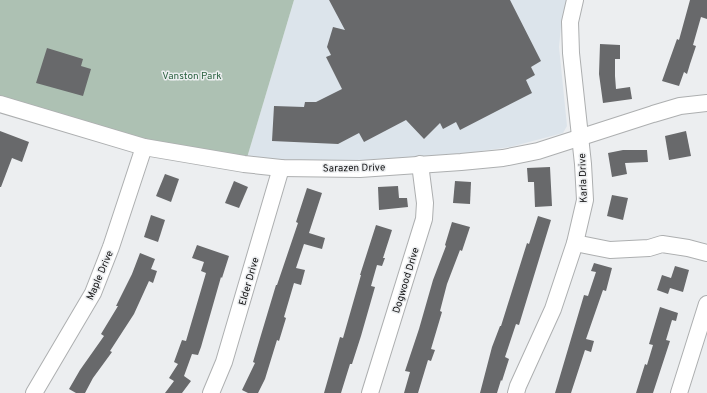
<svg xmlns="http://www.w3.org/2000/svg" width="707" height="393" font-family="Overpass,sans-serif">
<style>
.built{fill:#dce4eb}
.green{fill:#adc1b3}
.building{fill:#68696b}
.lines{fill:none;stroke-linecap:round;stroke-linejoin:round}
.minor-casing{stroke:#adafb0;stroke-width:18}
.minor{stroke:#fff;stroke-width:16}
.labels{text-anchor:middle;stroke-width:3;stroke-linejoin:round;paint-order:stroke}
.park-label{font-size:10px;fill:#2d6342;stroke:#eceef0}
.street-label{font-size:10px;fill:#101011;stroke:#eceef0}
</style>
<rect width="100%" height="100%" fill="#eceef0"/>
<path class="built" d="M294 0H567L561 27 559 47 567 126 563 133 510 147 460 154 342 165 246 161Z"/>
<path class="green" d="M0 0H294L246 161 172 147 0 99Z"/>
<g class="building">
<path d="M329 0H510L541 61 531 67 535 75 526 80 532 93 460 130 456 122 443 129 440 123 424 139 406 120 364 142 359 133 338 144 272 141 274 106 304 107 305 102H316L342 89 326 57 331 55 327 47 333 27 345 30Z"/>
<path d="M690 0H707V19L701 17 693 45 696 46 690 64 687 74 684 72 679 86 662 81 677 39 679 40Z"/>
<path d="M600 44 620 45V59H615V76L616 89 630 87 632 99 603 103 599 74Z"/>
<path d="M47 48 83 59 81 66 91 69 83 96 36 83Z"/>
<path d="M0 131 29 142 22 162 12 158 1 187H0Z"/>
<path d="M686 131 691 156 669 160 665 136Z"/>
<path d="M623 150H647L648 162 625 163 627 174 612 177 608 153Z"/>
<path d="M550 167 552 206 535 207 534 182H528L527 168Z"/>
<path d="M165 174 179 179 171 202 156 196Z"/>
<path d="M234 181 248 187 239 208 225 203Z"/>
<path d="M455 181 471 182 470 204 453 203Z"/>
<path d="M398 186 399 198H407L408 207 379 210 378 187Z"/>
<path d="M307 188 322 193 309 233 325 238 322 249 304 244 296 268 305 270 301 285 294 283 284 317 286 318 279 341 277 340 265 379 258 393H248L242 390 255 363 253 362 261 335 276 285H277L298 223 296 222Z"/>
<path d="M612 195 628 198 623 220 607 216Z"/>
<path d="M151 215 165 220 158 242 144 237Z"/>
<path d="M538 216 551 220 519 325 516 324 505 357 509 359 502 381 501 380 497 393H480L492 347 500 326H501L527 243 529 244Z"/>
<path d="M452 222 470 227 462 251 460 250 447 284 440 311 442 312 431 349 435 350 431 361 428 360 418 393H404L410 372 405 371 419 329 433 280 446 246 445 245Z"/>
<path d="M376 225 392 230 383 258H385L382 266 377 265 371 286 375 287 361 336 352 364H350L341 393H324L340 337 343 338 361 275H360Z"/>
<path d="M197 245 229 256 222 278 221 277 201 347 198 355 192 354 184 376 191 381 182 393H165L174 381 169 378 178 364 174 362 182 340 186 341 206 273 201 271 204 262 192 258Z"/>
<path d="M140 253 155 259 151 269 157 271 153 283 149 281 134 314 110 351 112 352 93 378 85 393H76L69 389 80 370 104 336 101 334 118 306H116L132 274Z"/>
<path d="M594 263 612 268 606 291 603 290 586 339 594 341 591 352 585 350 571 393H555L584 295 588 296 596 272 591 271Z"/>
<path d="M675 266 689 270 683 292 670 288 668 294 657 290 662 275 671 278Z"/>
<path d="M660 307 678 313 676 321 672 320 666 340 670 341 653 393H636L645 364 647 365 653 345 649 344Z"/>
</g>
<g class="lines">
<defs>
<g id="minor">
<path d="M0 104 144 147 244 164 281 168 360 169 461 162 503 158 538 151 653 114 680 106 707 103"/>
<path d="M575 243 610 250 649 248 662 244 688 248 707 253"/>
<path d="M34 393 93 293 111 247 144 147"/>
<path d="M211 393 224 362 281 168"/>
<path d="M370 393 424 219 425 203 420 164"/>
<path d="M516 393 518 386 553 309 575 243 585 200 583 164 571 53 570 22 575 0"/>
<path d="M679 393 707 304"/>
</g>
</defs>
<use href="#minor" class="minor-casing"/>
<use href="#minor" class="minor"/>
</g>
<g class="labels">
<g class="park-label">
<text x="192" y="79">Vanston Park</text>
</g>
<g class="street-label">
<text transform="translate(354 167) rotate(-1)" y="4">Sarazen Drive</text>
<text transform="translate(582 178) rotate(-92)" y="4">Karla Drive</text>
<text transform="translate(99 275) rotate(-67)" y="4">Maple Drive</text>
<text transform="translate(405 280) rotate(-73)" y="4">Dogwood Drive</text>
<text transform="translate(248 281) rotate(-74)" y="4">Elder Drive</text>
</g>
</g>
</svg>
